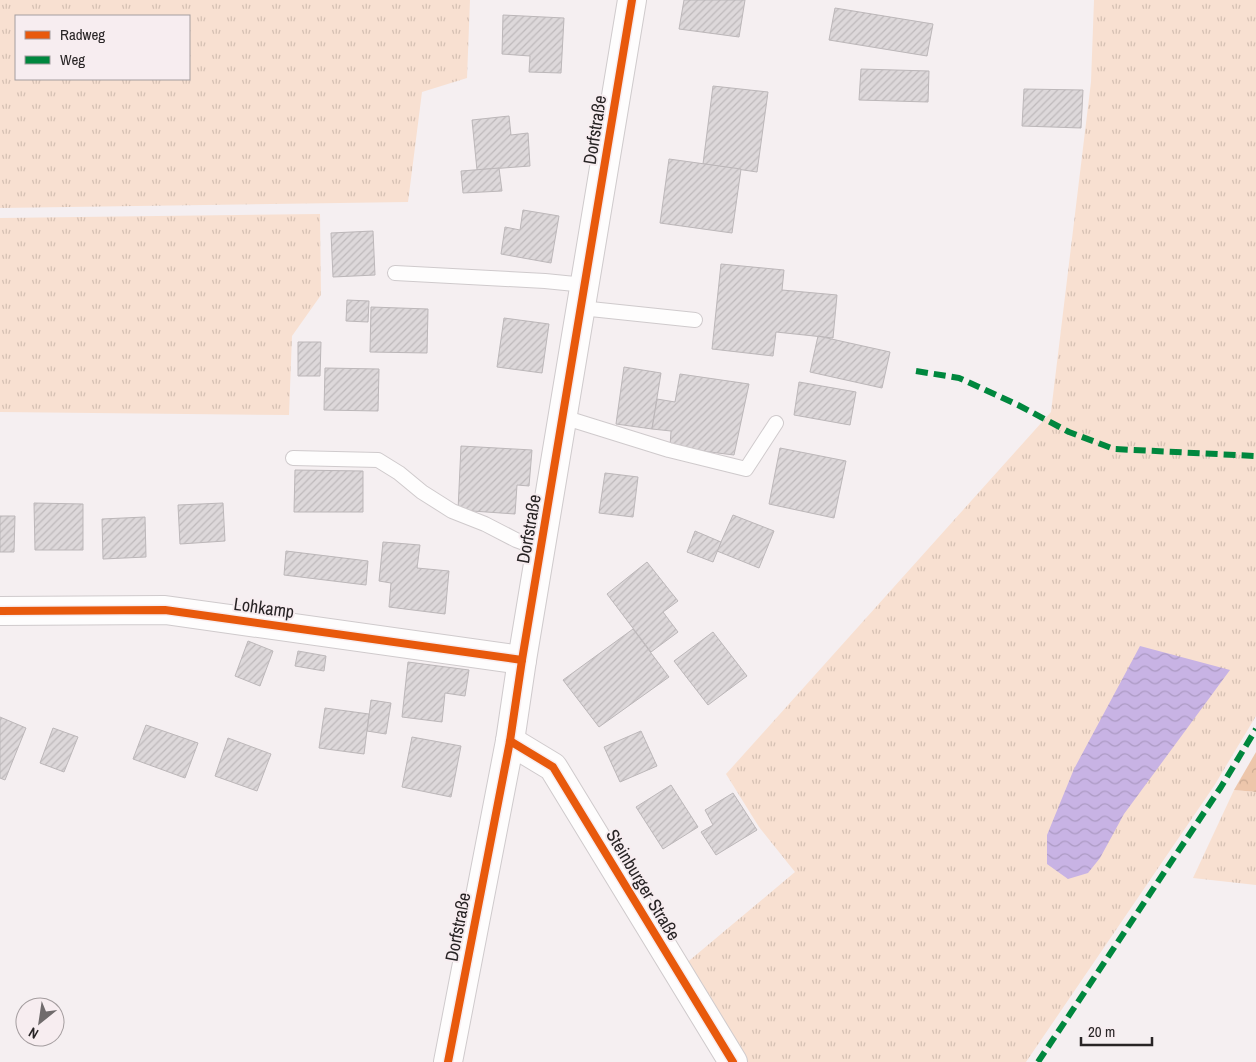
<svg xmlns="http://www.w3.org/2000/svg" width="1256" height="1062" font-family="'Archivo Narrow',sans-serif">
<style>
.grass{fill:url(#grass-tufts);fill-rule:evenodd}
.forest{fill:url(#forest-crowns)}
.water{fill:url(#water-waves)}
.building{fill:url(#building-hatch);stroke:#bcb7b9}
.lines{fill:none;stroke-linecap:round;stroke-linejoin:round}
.lane-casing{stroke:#cfcacc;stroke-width:16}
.street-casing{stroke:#cfcacc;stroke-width:30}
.secondary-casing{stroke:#cfcacc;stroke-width:30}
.lane{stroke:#fefdfd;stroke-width:14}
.street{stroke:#fefdfd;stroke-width:28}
.secondary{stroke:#fefdfd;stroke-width:28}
.quiet{stroke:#00873e;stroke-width:6;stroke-dasharray:12 6;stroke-linecap:butt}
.cycleway-casing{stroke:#f7edf0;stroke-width:11}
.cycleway{stroke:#e8590c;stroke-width:8}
.labels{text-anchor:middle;stroke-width:4;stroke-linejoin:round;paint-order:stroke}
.street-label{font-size:18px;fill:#282425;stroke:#f7edf0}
</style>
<defs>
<pattern id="grass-tufts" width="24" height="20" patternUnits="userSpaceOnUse" patternTransform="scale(1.25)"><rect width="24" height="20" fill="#f8e0d1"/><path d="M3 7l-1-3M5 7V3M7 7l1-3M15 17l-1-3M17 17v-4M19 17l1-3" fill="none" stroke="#d5c0b3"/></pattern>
<pattern id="forest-crowns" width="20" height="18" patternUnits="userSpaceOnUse" patternTransform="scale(1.25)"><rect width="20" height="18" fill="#edc6ab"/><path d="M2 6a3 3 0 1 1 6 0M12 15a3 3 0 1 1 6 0" fill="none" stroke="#cbaa93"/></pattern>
<pattern id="water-waves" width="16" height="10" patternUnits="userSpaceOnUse" patternTransform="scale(1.25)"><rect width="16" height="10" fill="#c8b3e4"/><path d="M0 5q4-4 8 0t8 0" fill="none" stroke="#ac9ac3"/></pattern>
<pattern id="building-hatch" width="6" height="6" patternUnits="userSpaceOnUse" patternTransform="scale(1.25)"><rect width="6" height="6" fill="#ddd8da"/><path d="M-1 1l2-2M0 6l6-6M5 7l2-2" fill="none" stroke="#beb9bb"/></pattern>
</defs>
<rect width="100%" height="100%" fill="#f5eff1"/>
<g class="grass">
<path d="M0 0H470L467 78 422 92 408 202 0 208ZM189 16V79H16V16Z"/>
<path d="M1094 0H1256V716L1214 786 1026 1062H744L684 965 795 872 759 827 726 774 1051 412 1091 82Z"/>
<path d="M320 214 321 295 292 336 289 415 0 412V218Z"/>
<path d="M1234 790 1256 792V885L1193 878Z"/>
</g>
<path class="forest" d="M1256 752V792L1234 790Z"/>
<path class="water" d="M1140 646 1230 670 1124 814 1100 858 1088 873 1068 879 1047 864V835L1074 769Z"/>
<g class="building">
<path d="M684 0H745L739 37 679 29Z"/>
<path d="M835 8 933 24 927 56 829 40Z"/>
<path d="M503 15 564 18 561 73 529 72 530 56 502 54Z"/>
<path d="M861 69 929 71 928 102 859 100Z"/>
<path d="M713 86 768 92 757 172 703 164Z"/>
<path d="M1024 89 1083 90 1081 128 1022 126Z"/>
<path d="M509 116 511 135 528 133 530 166 477 170 472 120Z"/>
<path d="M669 159 741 169 732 233 660 223Z"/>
<path d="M499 168 502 191 463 193 461 171Z"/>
<path d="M523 210 559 216 551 263 501 254 505 227 520 230Z"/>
<path d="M373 231 375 275 333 277 331 233Z"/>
<path d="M721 264 784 270 782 290 837 295 833 338 776 332 773 356 712 349Z"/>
<path d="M347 300 369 301 368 322 346 321Z"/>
<path d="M371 307 428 309 427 353 370 352Z"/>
<path d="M504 318 549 324 542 373 497 367Z"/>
<path d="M818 336 890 352 882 388 810 372Z"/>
<path d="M298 342H321L320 376H298Z"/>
<path d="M624 367 661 373 652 429 616 424Z"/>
<path d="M325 368 379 369 378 411 324 410Z"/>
<path d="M680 374 749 384 734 455 670 447 671 431 652 429 657 399 675 402Z"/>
<path d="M799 382 856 392 850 425 794 415Z"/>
<path d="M461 446 532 450 529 486 517 485 515 514 458 510Z"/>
<path d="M780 448 846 461 834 518 769 504Z"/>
<path d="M295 470 363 471V512H294Z"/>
<path d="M605 473 638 477 633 517 599 513Z"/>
<path d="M34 503 83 504V550H35Z"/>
<path d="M223 503 225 541 180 544 178 505Z"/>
<path d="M733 515 774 531 759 568 717 551Z"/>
<path d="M0 516H15L14 552H0Z"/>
<path d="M145 517 146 557 103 559 102 519Z"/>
<path d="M695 531 721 542 713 562 687 552Z"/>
<path d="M383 542 420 545 417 568 449 571 445 614 389 607 391 583 379 581Z"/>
<path d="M286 551 368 561 366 585 284 575Z"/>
<path d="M647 562 678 601 663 612 678 632 651 652 607 594Z"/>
<path d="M633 629 669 677 599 727 563 680Z"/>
<path d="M713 632 747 676 708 705 674 661Z"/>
<path d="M248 641 273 651 260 686 235 676Z"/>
<path d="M298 651 326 656 324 671 295 666Z"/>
<path d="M408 662 469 670 465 696 445 693 442 722 402 717Z"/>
<path d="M371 700 391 703 386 734 367 731Z"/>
<path d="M325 708 369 714 364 754 319 748Z"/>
<path d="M0 717 26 728 5 780 0 778Z"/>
<path d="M146 725 198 743 185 778 133 759Z"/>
<path d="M53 728 78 737 64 772 40 763Z"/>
<path d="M641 731 657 766 620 782 604 747Z"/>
<path d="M412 737 461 746 451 797 402 787Z"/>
<path d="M228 738 271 754 257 791 215 776Z"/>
<path d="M671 785 698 827 663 849 636 807Z"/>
<path d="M733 793 757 830 716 855 701 832 713 825 705 810Z"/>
</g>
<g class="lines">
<defs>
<g id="lane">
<path d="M395 273 545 281 585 285"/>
<path d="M581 308 695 320"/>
<path d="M563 417 669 450 746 469 776 423"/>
<path d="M293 458 378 460 399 473 422 492 452 511 485 524 516 540 540 549"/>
</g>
<g id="street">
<path d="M0 611 165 610 522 660"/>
<path d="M510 741 553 767 733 1062"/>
</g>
<path id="secondary" d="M448 1062 510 741 522 660 632 0"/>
</defs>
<use href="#lane" class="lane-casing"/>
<use href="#street" class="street-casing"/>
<use href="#secondary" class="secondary-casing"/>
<use href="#lane" class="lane"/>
<use href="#street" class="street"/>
<use href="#secondary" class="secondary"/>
<g class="quiet">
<path d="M916 371 959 378 1018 405 1069 432 1114 449 1256 456"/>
<path d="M1038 1062 1221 787 1256 729"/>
</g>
<defs>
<g id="cycleway">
<path d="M0 611 165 610 522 660"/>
<path d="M510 741 553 767 733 1062"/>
<path d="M448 1062 510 741 522 660 632 0"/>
</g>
</defs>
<use href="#cycleway" class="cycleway-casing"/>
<use href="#cycleway" class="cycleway"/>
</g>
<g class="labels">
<g class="street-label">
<text transform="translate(595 130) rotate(-81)" y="6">Dorfstraße</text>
<text transform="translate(529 529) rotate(-80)" y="6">Dorfstraße</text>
<text transform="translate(264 608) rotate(8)" y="6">Lohkamp</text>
<text transform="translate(643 885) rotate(59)" y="6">Steinburger Straße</text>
<text transform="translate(458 927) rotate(-79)" y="6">Dorfstraße</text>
</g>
</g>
<rect x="15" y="15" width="175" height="65" fill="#f7edf0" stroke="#a49d9f"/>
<rect x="25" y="31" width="25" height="8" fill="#e8590c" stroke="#a49d9f"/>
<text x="60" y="40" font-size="15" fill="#282425">Radweg</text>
<rect x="25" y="56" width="25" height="8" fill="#00873e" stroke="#a49d9f"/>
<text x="60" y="65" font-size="15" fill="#282425">Weg</text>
<g transform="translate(40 1022) rotate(210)"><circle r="24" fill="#f7edf0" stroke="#a49d9f"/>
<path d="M0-4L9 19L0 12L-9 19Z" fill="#706b6c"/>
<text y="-8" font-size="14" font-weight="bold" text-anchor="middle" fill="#282425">N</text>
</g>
<path d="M1081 1037v8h71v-8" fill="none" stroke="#282425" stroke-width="2.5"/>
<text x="1088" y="1037" font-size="15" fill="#282425" stroke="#f7edf0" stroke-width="4" paint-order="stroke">20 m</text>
</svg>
